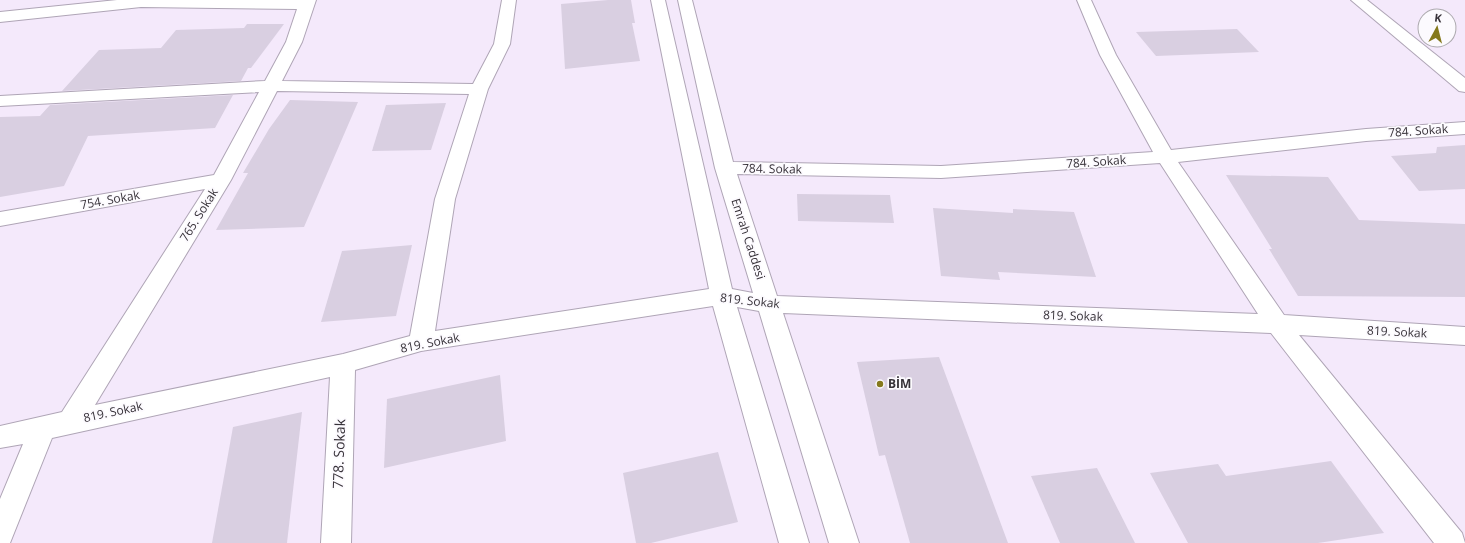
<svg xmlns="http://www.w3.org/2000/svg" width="1465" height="543" font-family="'Open Sans',sans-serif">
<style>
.building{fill:#d9cfe1}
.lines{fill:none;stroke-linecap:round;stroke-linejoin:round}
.minor-casing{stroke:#afa5b6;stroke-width:2}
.minor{fill:#fff;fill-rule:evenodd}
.poi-dot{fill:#85791d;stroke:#fcfafe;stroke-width:1.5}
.labels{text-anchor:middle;stroke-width:3.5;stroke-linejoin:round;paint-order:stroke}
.street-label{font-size:12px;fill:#373239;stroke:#fcfafe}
.poi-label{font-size:12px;font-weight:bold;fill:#373239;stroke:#fcfafe;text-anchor:start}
.near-street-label{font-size:14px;fill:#373239;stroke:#fcfafe}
</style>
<rect width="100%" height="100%" fill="#f4e9fb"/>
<g class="building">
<path d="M608 0H631L635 23H632L640 61 565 69 561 4Z"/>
<path d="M247 24H284L251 68H248L241 81 62 91 99 50 161 48 176 30 244 28Z"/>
<path d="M1237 29 1259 52 1156 56 1136 32Z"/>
<path d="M233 95 215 128 88 136 64 186 0 197V117L40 116 50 105Z"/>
<path d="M290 100 358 102 304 227 216 230 248 173H243L269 129Z"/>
<path d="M446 103 431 150 372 151 386 105Z"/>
<path d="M1465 145V189L1419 191 1391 156 1436 153 1437 147Z"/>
<path d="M1226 175 1328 177 1359 220 1465 224V297L1298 296 1269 249H1272Z"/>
<path d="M797 194 890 195 894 223 798 221Z"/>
<path d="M933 208 1013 213V209L1074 212 1096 277 998 272 1000 280 941 276Z"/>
<path d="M412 245 396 316 321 322 342 251Z"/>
<path d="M939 357 1008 543H910L885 455 879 456 857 362Z"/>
<path d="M500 375 506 441 384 468 387 399Z"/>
<path d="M302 412 287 543H212L233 427Z"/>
<path d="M718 452 738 522 651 543H636L623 473Z"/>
<path d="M1331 461 1384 533 1318 543H1188L1150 473 1218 464 1226 476Z"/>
<path d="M1097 468 1135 543H1060L1031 476Z"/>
</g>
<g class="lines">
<defs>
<g id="minor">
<path d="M117 0H316L302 42 282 81 473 84 494 44 502 0H516L510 44 488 89 455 199 435 331 709 289 651 0H665L732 289 753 293 715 168 678 0H692L733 162 941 166 1153 152 1100 55 1077 0H1091L1116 55 1171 150 1366 129 1465 122V134L1366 141 1178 162 1284 315 1465 327V345L1299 335 1462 533 1465 543H1434L1271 333 783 313 859 543H829L759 311 737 307 809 543H779L713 306 421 351 355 370 351 543H321L330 377 52 438 10 543H0V499L23 444 0 448V426L62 412 205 189 0 226V212L214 175 259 92 0 106V96L265 81 286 42 297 9 141 7 0 22V12ZM277 91 469 94 435 199 410 336 343 354 95 405 231 180ZM1160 163 1258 314 777 296 737 174 941 178Z"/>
<path d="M1351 0H1367L1465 78V92L1459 91Z"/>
</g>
</defs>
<use href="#minor" class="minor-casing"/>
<use href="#minor" class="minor"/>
</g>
<circle class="poi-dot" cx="880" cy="384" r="4"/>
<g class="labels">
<g class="street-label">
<text transform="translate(1418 131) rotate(-4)" y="4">784. Sokak</text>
<text transform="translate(1096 162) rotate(-4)" y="4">784. Sokak</text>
<text transform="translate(772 169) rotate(1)" y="4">784. Sokak</text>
<text transform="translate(110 200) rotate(-10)" y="4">754. Sokak</text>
<text transform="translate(199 215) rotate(-58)" y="4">765. Sokak</text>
<text transform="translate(748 239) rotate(72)" y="4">Emrah Caddesi</text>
<text transform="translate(750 301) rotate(6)" y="4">819. Sokak</text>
<text transform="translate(1073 316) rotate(2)" y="4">819. Sokak</text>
<text transform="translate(1397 332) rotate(3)" y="4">819. Sokak</text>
<text transform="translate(430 343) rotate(-11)" y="4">819. Sokak</text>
<text transform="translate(113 412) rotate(-12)" y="4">819. Sokak</text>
</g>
<g class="poi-label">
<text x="888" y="388">BİM</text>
</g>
<g class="near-street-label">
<text transform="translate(339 454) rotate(-88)" y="5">778. Sokak</text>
</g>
</g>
<g transform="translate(1437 28) rotate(7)"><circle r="19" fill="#fcfafe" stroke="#adaaaf"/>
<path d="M0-3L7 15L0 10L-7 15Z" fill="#85791d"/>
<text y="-6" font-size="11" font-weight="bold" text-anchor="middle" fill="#373239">K</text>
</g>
</svg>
